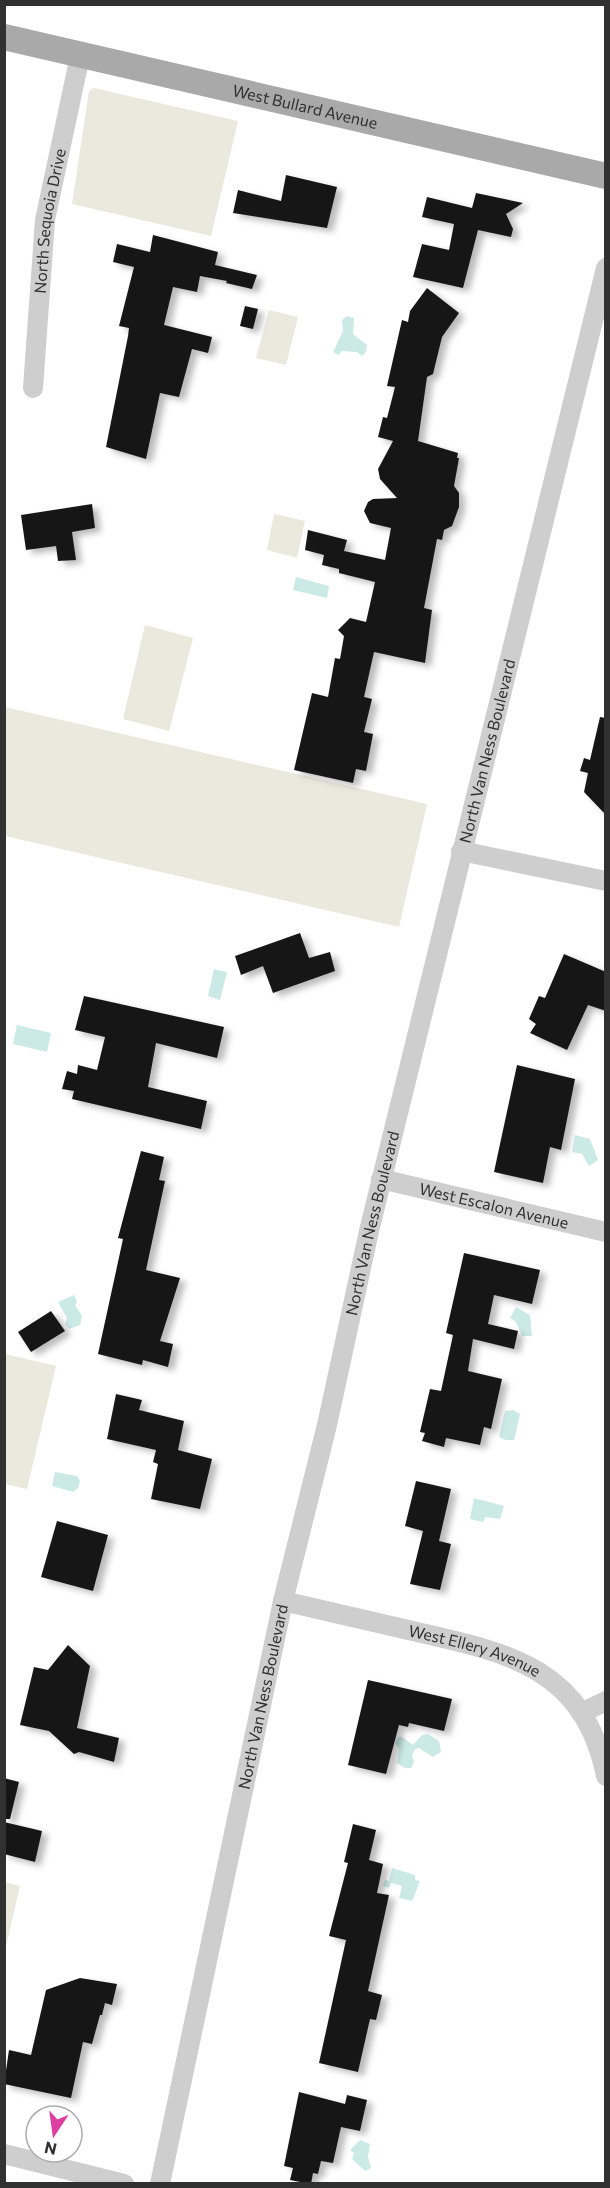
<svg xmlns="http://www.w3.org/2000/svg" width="610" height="2188" font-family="Commissioner,sans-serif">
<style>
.green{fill:#eae9dd}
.water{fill:#cbe9e5}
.building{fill:#181818;filter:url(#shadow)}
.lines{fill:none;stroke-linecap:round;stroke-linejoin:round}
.minor{stroke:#cecece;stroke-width:20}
.major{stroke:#a9a9a9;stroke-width:26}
.labels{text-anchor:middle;stroke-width:6;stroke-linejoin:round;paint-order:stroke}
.street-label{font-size:16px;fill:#313131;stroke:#fff}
</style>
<defs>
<filter id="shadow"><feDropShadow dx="6" dy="4" stdDeviation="3" flood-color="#0004"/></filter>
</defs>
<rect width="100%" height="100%" fill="#fff"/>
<g class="green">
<path d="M94 88 238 121 211 236 72 204 89 91Z"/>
<path d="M269 310 298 317 286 365 256 358Z"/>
<path d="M274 514 305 521 297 558 267 550Z"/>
<path d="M145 625 193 638 169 731 123 719Z"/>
<path d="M5 707 427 804 399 927 5 836Z"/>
<path d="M5 1354 56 1366 27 1489 5 1484Z"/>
<path d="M5 1882 20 1886 5 1951 4 1882Z"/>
</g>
<g class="water">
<path d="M347 316 354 318 353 334 367 345 366 352 362 356 357 352 341 351 339 355 333 352 343 331 342 320Z"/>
<path d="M296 577 329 586 327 598 293 590Z"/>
<path d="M214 969 227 972 220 1000 208 996Z"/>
<path d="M17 1025 51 1033 47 1052 13 1044Z"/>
<path d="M575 1135 590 1139 598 1160 589 1166 582 1154 572 1152Z"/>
<path d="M74 1295 77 1302 75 1305 82 1316 80 1325 69 1329 65 1324 67 1318 58 1302Z"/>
<path d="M516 1307 530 1315 532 1336H522L516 1322 510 1318Z"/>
<path d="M513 1410 520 1414 514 1440H506L499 1437 505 1411Z"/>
<path d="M55 1472 77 1476 80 1481 78 1488 73 1492 52 1486Z"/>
<path d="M474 1498 504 1506 500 1519 485 1517 483 1522 470 1519Z"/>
<path d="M428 1734 439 1741 441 1752 433 1757 419 1748 415 1749 412 1756 414 1762 411 1768H405L397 1763 399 1749 395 1743 398 1737H402L413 1745 422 1735Z"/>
<path d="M392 1868 415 1875V1880L420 1881 412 1901 399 1898 402 1886 391 1883 389 1888 383 1886 385 1880 389 1881Z"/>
<path d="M360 2140 370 2144 368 2157 371 2168 365 2171 352 2159 354 2153 350 2150Z"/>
</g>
<g class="building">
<path d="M286 175 337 187 327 228 233 213 238 190 281 201Z"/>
<path d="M476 193 523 203 506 214 513 229 511 237 478 230 463 288 413 277 422 244 449 250 454 224 422 217 427 197 472 208Z"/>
<path d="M153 235 218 252 215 265 257 275 252 289 226 283 227 281 200 276 197 292 173 287 164 325 212 337 208 353 192 349 179 397 160 393 146 459 106 447 128 336 129 328 119 326 134 267 113 262 117 244 150 252Z"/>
<path d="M427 288 459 313 442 337 433 374 427 377 418 441 458 453 457 458H459L454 486 459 493V507L452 526 444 530 442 540 437 539 424 608 432 610 425 663 374 652 364 697 372 699 364 732 373 734 366 771 356 769 353 783 294 770 312 693 328 697 335 658 340 659 344 636 338 630 350 618 366 622 375 582 339 573V569L322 565 324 555 305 550 308 530 347 540 344 551 385 560 391 528 370 523 364 511 368 502 373 499 397 498 380 479 378 469 393 441 378 437 383 417 387 418 395 387 387 386 402 320 408 322 410 311Z"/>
<path d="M245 306 258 309 253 329 240 326Z"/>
<path d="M92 504 95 528 72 532 76 560 58 561 56 546 26 550 21 515Z"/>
<path d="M600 717 606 718V815L584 792 588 773 580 771 584 758 590 760Z"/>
<path d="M300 933 309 958 330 952 335 971 273 993 263 966 241 975 235 956Z"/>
<path d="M564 954 606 972V1011L588 1005 567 1050 530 1033 536 1024 529 1019 539 996 545 998Z"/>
<path d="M84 996 224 1027 217 1058 156 1043 148 1087 207 1101 201 1129 72 1099 74 1091 62 1089 67 1071 77 1074 78 1065 97 1070 105 1037 75 1030Z"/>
<path d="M517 1065 575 1079 561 1150 550 1147 543 1183 494 1172Z"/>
<path d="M141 1151 164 1157 159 1180 165 1181 146 1270 180 1278 160 1341 173 1344 168 1367 143 1360 142 1365 98 1354 123 1239 118 1238Z"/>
<path d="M464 1253 540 1270 532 1304 494 1295 488 1324 518 1331 514 1349 473 1339 468 1371 502 1379 491 1429 484 1427 480 1445 446 1438 444 1447 422 1441 425 1433 420 1432 430 1389 441 1391 453 1335 446 1333Z"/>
<path d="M51 1311 65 1331 31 1352 18 1332Z"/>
<path d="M116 1394 142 1400 139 1410 184 1421 178 1450 212 1459 200 1509 151 1499 158 1464 153 1462 156 1450 107 1439Z"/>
<path d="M416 1481 451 1489 439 1541 451 1544 440 1590 410 1584 423 1531 405 1526Z"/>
<path d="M57 1521 108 1535 93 1591 41 1577Z"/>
<path d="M68 1645 90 1666 77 1728 119 1738 114 1762 79 1752 74 1754 49 1731 20 1725 34 1667 48 1670Z"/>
<path d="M368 1680 452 1699 444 1731 409 1723 408 1727 399 1725 386 1774 348 1765Z"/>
<path d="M4 1778 19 1782 10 1819H4Z"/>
<path d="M4 1822 42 1831 35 1862 4 1854Z"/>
<path d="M353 1824 376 1830 369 1860 383 1864 377 1893 389 1895 368 1991 382 1995 376 2020 370 2019 358 2072 319 2063 346 1940 329 1936 348 1863 344 1862Z"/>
<path d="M80 1978 117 1984 112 2005 105 2003 102 2015H100L92 2044 83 2042 71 2098 4 2084 9 2050 31 2055 46 1990Z"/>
<path d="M299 2092 345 2104 347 2095 367 2100 360 2131 341 2127 333 2163 321 2161 318 2174 313 2173 311 2184 290 2180 293 2168 284 2166Z"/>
</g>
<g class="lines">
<g class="minor">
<path id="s1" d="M33 388 45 220 80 56"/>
<path d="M461 851 606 881"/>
<path id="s2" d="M381 1179 606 1232"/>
<path id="s3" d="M283 1601C328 1611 372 1622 417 1632 511 1653 584 1669 606 1776"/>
<path d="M581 1713 606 1701"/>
<path d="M4 2154 124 2184"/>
<path id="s4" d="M160 2184 283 1601 327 1425 369 1231 606 268"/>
</g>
<path class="major" id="s5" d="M4 37 606 176"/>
</g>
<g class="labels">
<g class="street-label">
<text dy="6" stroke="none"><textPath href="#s5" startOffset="309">West Bullard Avenue</textPath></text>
<text dy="6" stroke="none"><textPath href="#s1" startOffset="168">North Sequoia Drive</textPath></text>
<text dy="6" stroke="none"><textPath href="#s4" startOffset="1470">North Van Ness Boulevard</textPath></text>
<text dy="6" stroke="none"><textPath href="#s2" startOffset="116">West Escalon Avenue</textPath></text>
<text dy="6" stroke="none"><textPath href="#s4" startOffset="984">North Van Ness Boulevard</textPath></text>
<text dy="6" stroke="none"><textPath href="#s3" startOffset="198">West Ellery Avenue</textPath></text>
<text dy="6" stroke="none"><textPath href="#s4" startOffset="498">North Van Ness Boulevard</textPath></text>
</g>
</g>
<rect width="610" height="2188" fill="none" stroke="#313131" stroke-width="12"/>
<g transform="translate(54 2134) rotate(193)"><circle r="28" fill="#ffffff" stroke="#adadad" stroke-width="1.5"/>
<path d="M0-4.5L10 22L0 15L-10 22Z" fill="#dc3fa0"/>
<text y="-9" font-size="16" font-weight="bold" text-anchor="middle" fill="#313131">N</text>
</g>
</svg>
